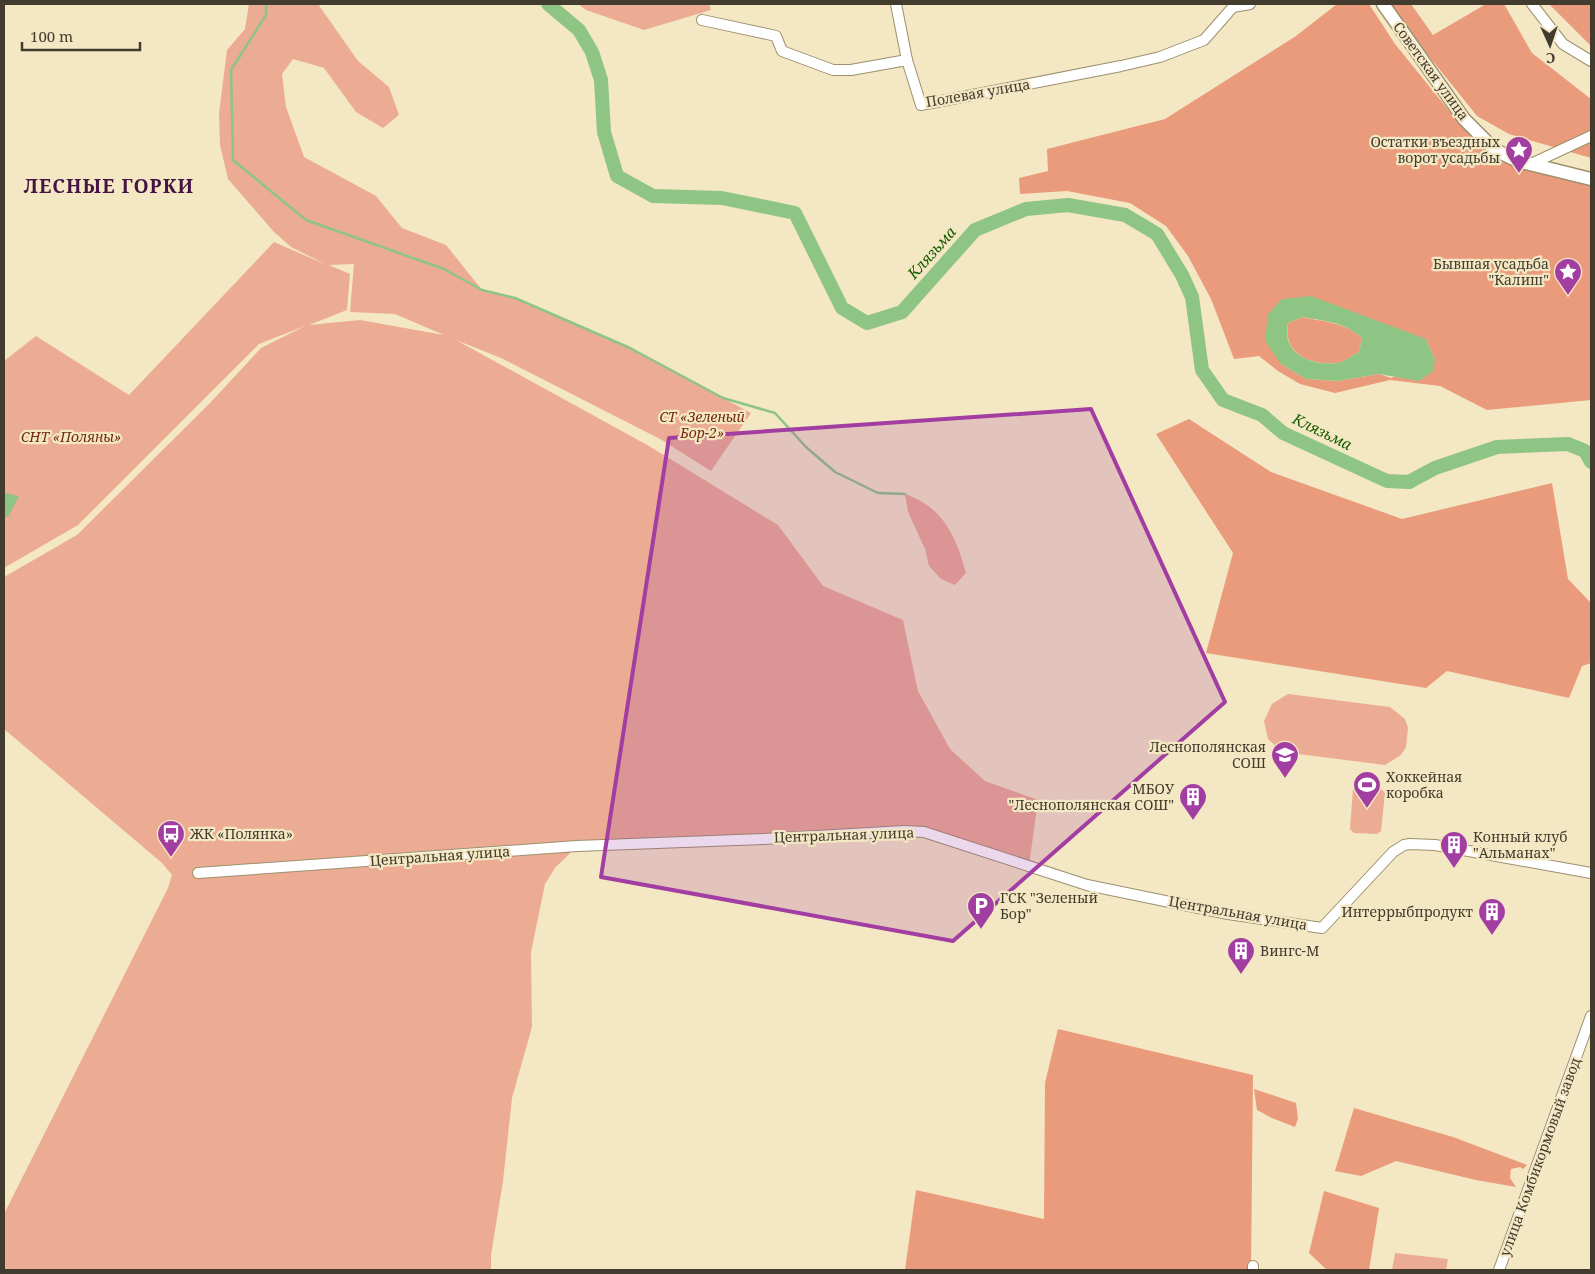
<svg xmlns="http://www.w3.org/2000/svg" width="1595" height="1274" font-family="'Noto Serif',serif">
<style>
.green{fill:#ecac93;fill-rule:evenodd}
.forest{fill:#ea9b7c;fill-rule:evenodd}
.water{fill:#8ec484;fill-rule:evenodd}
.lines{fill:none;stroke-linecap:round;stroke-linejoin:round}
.stream{stroke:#8ec484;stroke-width:2.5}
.river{stroke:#8ec484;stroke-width:14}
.minor-casing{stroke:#9c906e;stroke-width:12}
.major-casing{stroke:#9c906e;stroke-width:15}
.minor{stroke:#fff;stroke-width:10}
.major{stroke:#fff;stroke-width:12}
.marked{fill:#a23da2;fill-opacity:0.2;stroke:#a23da2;stroke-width:4;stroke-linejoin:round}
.labels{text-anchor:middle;stroke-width:4.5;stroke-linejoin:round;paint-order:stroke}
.street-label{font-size:14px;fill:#423c2e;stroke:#f4e7c3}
.poi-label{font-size:14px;fill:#423c2e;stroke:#f4e7c3;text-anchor:end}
.park-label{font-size:14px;font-style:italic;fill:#732c0c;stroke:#f4e7c3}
.water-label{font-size:15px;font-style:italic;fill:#165d01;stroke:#f4e7c3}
.district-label{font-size:19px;font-weight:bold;letter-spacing:1px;fill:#441444;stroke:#f4e7c3}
</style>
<rect width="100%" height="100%" fill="#f4e7c3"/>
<g class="green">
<path d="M249 4H318L358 61 389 87 399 115 383 128 356 112 324 68 293 59 282 74 286 107 304 157 376 196 402 228 446 245 482 290 515 298 630 348 751 413 711 471 660 439 501 358 456 340 649 446 778 525 823 586 903 620 918 691 950 749 985 781 1038 800 1029 866 924 832 577 846 555 868 545 884 531 952 532 1027 512 1098 503 1181 491 1255V1270H4V1214L168 888 172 875 162 863 4 729V577L77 535 210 403 261 348 305 326 259 344 78 525 4 568V361L36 336 129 395 274 242 327 265 291 247 274 232 228 179 220 145 219 113 227 50 245 29ZM354 264 350 312 395 314 444 335 360 320 309 325 347 310 350 274 329 265Z"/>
<path d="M578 4H709L711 10 644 30 586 10Z"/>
<path d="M905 494C943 507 956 536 966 573L955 585 941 579 929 566 925 549 908 512Z"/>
<path d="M1288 694 1390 707 1405 719 1408 728 1406 747 1401 755 1385 765 1282 752 1268 739 1264 721 1272 704Z"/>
<path d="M1358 785 1379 787 1385 793 1381 831 1377 834 1354 833 1350 829 1353 789Z"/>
<path d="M1395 1253 1448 1259 1446 1270H1392Z"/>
</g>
<g class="forest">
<path d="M1337 4H1369L1395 44 1463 128 1494 160 1591 185V400L1487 410 1440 386 1390 380 1335 393 1300 384 1278 371 1259 356 1234 359 1211 299 1188 256 1166 226 1130 203 1067 191 1020 194 1019 178 1048 171 1047 149 1165 119 1296 36ZM1282 299 1426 339 1435 360 1391 378 1379 374 1337 381 1306 379 1281 364Z"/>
<path d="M1392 4H1411L1433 35 1486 4H1504L1532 53 1591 99V158L1509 134 1477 116 1411 34Z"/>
<path d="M1549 4H1591V46Z"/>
<path d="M1302 317C1325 322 1345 322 1362 338L1359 352C1353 355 1344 362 1338 363 1311 366 1282 354 1288 323Z"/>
<path d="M1189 419 1271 472 1402 519 1552 483 1568 579 1591 603V663L1582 666 1569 698 1447 671 1426 688 1206 653 1233 553 1156 434Z"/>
<path d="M1058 1029 1253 1075 1251 1270H905L916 1190 1044 1219 1045 1083Z"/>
<path d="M1254 1089 1296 1103 1298 1119 1295 1127 1272 1118 1257 1110Z"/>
<path d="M1354 1108 1453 1137 1527 1165 1523 1169 1520 1167 1511 1169 1510 1178 1516 1187 1476 1180 1396 1161 1361 1176 1335 1171Z"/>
<path d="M1324 1191 1379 1208 1369 1270H1327L1309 1253Z"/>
</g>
<g class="water">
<path d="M1311 296 1426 339 1435 360 1433 371 1419 381 1379 374 1337 381 1306 379 1281 364 1265 341 1268 314 1282 299ZM1302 317C1325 321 1345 322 1362 338L1359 352C1353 355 1344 362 1338 363 1311 366 1281 354 1288 323Z"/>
<path d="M4 493 19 496 8 517H4Z"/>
</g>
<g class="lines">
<path class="stream" d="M266 4V15L231 70 233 160 306 220 444 269 482 290 515 298 630 348 723 398 775 413 806 447 835 472 878 493 905 494"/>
<path class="river" d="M548 4 579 30 592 52 601 80 604 132 617 176 653 196 722 198 795 213 842 308 867 323 902 312 975 230 1026 209 1068 205 1125 215 1157 234 1182 275 1192 297 1202 370 1223 400 1262 415 1283 433 1387 481 1409 482 1435 468 1497 447 1568 444 1585 451 1591 462"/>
<defs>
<g id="minor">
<path d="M896 4 907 60"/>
<path d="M1532 4 1563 44 1591 61"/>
<path d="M702 20 776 36 782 51 833 70H851L907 60 921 105 1121 66 1160 57 1204 40 1233 7 1250 4"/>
<path d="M1531 164 1591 136"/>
<path d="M198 873 577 846 764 839 904 831 924 832 1087 885 1228 914 1322 928 1393 852 1404 845 1410 844 1435 845 1591 873"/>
<path d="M1253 1270V1266"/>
<path d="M1499 1270 1591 1016"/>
</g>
<path id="major" d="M1383 4 1464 119 1495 150 1518 161 1591 179"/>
</defs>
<use href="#minor" class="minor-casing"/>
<use href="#major" class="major-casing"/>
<use href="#minor" class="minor"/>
<use href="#major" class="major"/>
</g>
<path class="marked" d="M1091 409 1225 702 953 941 601 877 669 438Z"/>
<defs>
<symbol id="sight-pin" viewBox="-11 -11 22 30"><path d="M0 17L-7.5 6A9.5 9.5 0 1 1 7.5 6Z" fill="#a23da2" stroke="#f4e7c3"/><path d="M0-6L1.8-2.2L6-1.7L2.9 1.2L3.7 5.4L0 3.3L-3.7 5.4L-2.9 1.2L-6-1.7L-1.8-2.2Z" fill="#fff"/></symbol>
<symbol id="school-pin" viewBox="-11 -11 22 30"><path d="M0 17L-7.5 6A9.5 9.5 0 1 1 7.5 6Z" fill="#a23da2" stroke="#f4e7c3"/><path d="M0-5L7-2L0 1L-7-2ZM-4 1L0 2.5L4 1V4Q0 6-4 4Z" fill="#fff"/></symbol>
<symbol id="stadium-pin" viewBox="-11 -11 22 30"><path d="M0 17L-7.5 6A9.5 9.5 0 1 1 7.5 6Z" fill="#a23da2" stroke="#f4e7c3"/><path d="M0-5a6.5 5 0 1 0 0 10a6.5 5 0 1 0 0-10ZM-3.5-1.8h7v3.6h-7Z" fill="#fff"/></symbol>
<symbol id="building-pin" viewBox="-11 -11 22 30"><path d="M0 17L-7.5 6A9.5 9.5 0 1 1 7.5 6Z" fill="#a23da2" stroke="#f4e7c3"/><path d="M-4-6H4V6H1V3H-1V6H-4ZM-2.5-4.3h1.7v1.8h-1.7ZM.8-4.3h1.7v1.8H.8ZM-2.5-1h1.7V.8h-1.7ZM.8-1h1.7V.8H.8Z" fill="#fff"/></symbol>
<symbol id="bus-pin" viewBox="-11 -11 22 30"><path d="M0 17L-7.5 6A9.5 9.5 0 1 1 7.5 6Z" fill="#a23da2" stroke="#f4e7c3"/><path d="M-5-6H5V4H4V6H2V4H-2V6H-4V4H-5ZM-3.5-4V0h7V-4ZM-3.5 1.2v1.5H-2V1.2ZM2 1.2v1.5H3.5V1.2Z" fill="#fff"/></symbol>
<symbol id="parking-pin" viewBox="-11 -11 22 30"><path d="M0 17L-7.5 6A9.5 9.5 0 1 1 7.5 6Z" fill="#a23da2" stroke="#f4e7c3"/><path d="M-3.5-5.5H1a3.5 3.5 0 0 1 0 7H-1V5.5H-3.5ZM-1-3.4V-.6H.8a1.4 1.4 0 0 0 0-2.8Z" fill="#fff"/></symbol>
</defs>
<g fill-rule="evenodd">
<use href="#sight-pin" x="1503" y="134" width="32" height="43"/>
<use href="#sight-pin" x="1552" y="256" width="32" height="43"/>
<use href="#school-pin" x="1269" y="739" width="32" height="43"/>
<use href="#stadium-pin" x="1351" y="769" width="32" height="43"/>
<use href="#building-pin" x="1177" y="781" width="32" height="43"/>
<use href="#bus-pin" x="155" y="818" width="32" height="43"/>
<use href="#building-pin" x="1438" y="829" width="32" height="43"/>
<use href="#parking-pin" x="965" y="890" width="32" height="43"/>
<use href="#building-pin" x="1476" y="896" width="32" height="43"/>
<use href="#building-pin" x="1225" y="935" width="32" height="43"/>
</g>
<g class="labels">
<g class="street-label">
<text transform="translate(1431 71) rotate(54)" y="5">Советская улица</text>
<text transform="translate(978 93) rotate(-10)" y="5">Полевая улица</text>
<text transform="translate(844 835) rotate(-2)" y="5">Центральная улица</text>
<text transform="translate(440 856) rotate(-4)" y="5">Центральная улица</text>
<text transform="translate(1238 913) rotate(10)" y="5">Центральная улица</text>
<text transform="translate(1540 1157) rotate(-70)" y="5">улица Комбикормовый завод</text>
</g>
<g class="poi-label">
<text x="1500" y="147">Остатки въездных<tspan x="1500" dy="16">ворот усадьбы</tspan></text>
<text x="1549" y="269">Бывшая усадьба<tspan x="1549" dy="16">"Калиш"</tspan></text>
<text x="1266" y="752">Леснополянская<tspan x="1266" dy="16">СОШ</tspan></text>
<text x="1386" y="782" text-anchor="start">Хоккейная<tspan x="1386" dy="16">коробка</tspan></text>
<text x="1174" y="794">МБОУ<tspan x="1174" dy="16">"Леснополянская СОШ"</tspan></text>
<text x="190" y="839" text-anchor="start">ЖК «Полянка»</text>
<text x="1473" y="842" text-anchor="start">Конный клуб<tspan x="1473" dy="16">"Альманах"</tspan></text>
<text x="1000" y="903" text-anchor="start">ГСК "Зеленый<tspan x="1000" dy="16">Бор"</tspan></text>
<text x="1473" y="917">Интеррыбпродукт</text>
<text x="1260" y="956" text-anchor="start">Вингс-М</text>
</g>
<g class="park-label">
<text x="702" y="422">СТ «Зеленый<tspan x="702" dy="16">Бор-2»</tspan></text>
<text x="71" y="442">СНТ «Поляны»</text>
</g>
<g class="water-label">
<text transform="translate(932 253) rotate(-48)" y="5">Клязьма</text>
<text transform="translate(1322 432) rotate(26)" y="5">Клязьма</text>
</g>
<g class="district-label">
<text x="109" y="193">ЛЕСНЫЕ ГОРКИ</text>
</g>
</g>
<rect width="1595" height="1274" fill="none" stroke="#423c2e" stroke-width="10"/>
<g transform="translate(1550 45) rotate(177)" stroke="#f4e7c3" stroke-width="4" paint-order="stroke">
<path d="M0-4L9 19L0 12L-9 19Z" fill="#423c2e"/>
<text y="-8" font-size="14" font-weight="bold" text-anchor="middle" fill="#423c2e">С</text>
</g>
<path d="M22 42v8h118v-8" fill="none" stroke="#423c2e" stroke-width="2.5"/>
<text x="30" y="42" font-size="15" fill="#423c2e" stroke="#f4e7c3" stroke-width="4" paint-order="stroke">100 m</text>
</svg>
